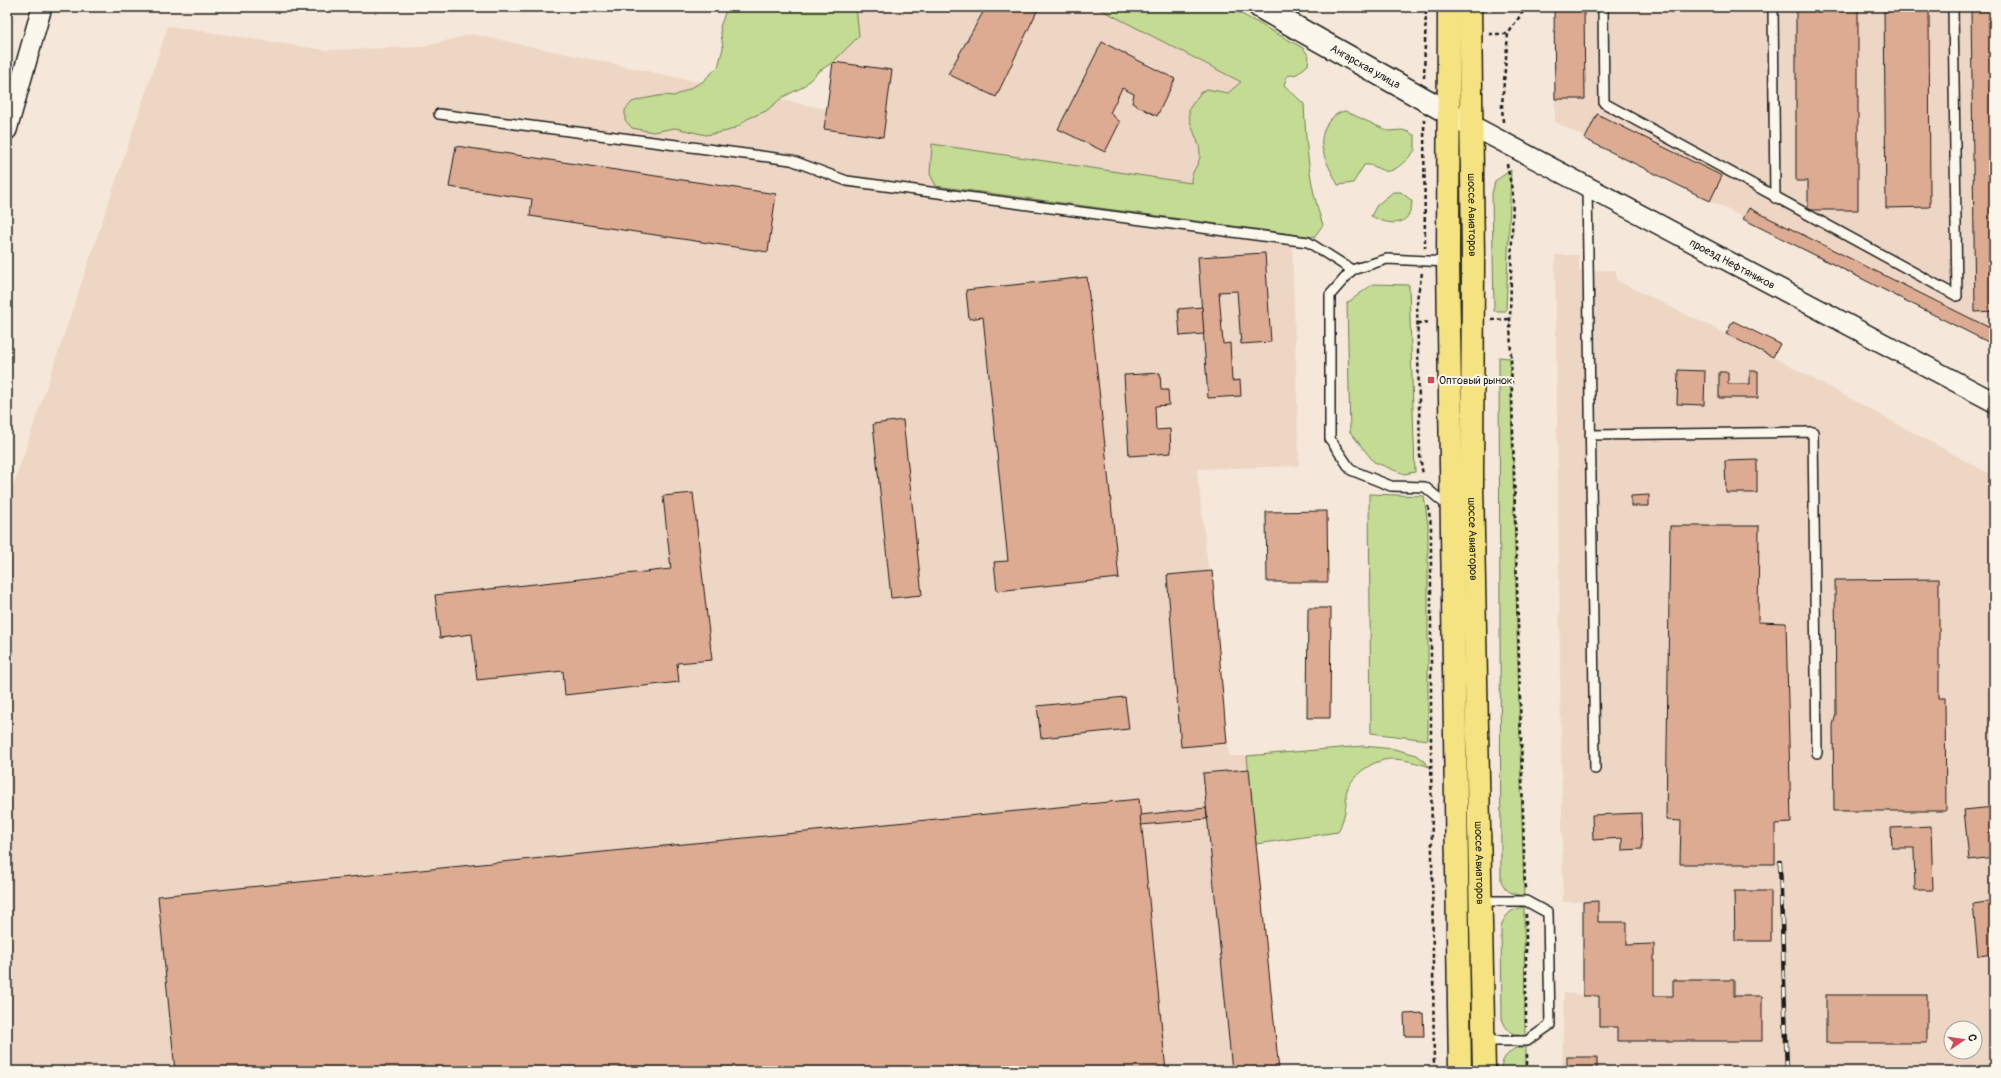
<svg xmlns="http://www.w3.org/2000/svg" width="2001" height="1078" font-family="Pangolin,sans-serif">
<style>
.built{fill:#eed6c4;fill-rule:evenodd}
.green{fill:#c3db92;stroke:#707c57}
.building{fill:#ddab91;stroke:#1c1c1c}
.lines{fill:none;stroke-linecap:round;stroke-linejoin:round}
.lane-casing{stroke:#1c1c1c;stroke-width:12}
.street-casing{stroke:#1c1c1c;stroke-width:22}
.secondary-casing{stroke:#1c1c1c;stroke-width:25}
.primary-casing{stroke:#1c1c1c;stroke-width:25}
.path{stroke:#1c1c1c;stroke-width:2.5;stroke-dasharray:4 3;stroke-linecap:butt}
.lane{stroke:#fbf7ec;stroke-width:9}
.street{stroke:#fbf7ec;stroke-width:19}
.secondary{stroke:#fbf7ec;stroke-width:22}
.primary{stroke:#f5e382;stroke-width:22}
.rail-casing{stroke:#1c1c1c;stroke-width:4.5}
.rail{stroke:#fbf7ec;stroke-width:3;stroke-dasharray:9;stroke-linecap:butt}
.poi-dot{fill:#d1495b;stroke:#fbf7ec;stroke-width:1.5}
.labels{text-anchor:middle;stroke-width:4;stroke-linejoin:round;paint-order:stroke}
.street-label{font-size:11px;fill:#1c1c1c;stroke:#fbf7ec}
.poi-label{font-size:11px;fill:#1c1c1c;stroke:#fbf7ec;text-anchor:start}
</style>
<rect width="100%" height="100%" fill="#f5e8da"/>
<filter id="ink" filterUnits="userSpaceOnUse"><feTurbulence type="fractalNoise" baseFrequency=".025" numOctaves="2"/><feDisplacementMap in="SourceGraphic" scale="8" xChannelSelector="R" yChannelSelector="G"/><feConvolveMatrix kernelMatrix="1 2 1 2 8 2 1 2 1" color-interpolation-filters="sRGB"/></filter>
<g filter="url(#ink)">
<g class="built">
<path d="M840 7H1099L1241 83 1211 183 1292 240 1299 466 1197 469 1229 756H1247L1279 1071H7V504L168 26 325 50 422 47 472 34 826 109Z"/>
<path d="M1554 7H1994V345L1555 122Z"/>
<path d="M1555 255H1579V271L1616 270V280L1773 357 1994 476V1071H1562L1564 993 1583 995V902H1563ZM1951 1028H1975V1052H1951Z"/>
</g>
<g class="green">
<path d="M727 7H856L859 36 833 62 818 72 803 87 783 97 766 111 747 119 739 126 728 131 706 135 675 128 653 132 632 128 625 120V110L632 102 642 99 664 95 674 96 683 92 702 82 718 67 723 48 720 27Z"/>
<path d="M1096 7H1229L1303 48 1309 56 1308 65 1297 74 1287 76 1284 85 1304 104C1306 145 1309 187 1323 225L1314 237 936 186 930 174 932 144 1191 183C1190 172 1199 166 1200 156 1201 140 1188 128 1189 109L1201 92 1207 89 1228 93 1241 82Z"/>
<path d="M1345 111 1388 131 1402 130 1409 132 1415 136V150C1410 157 1394 174 1385 171 1376 169 1375 164 1364 165L1353 183 1338 185C1333 174 1324 160 1322 147 1320 132 1329 114 1345 111Z"/>
<path d="M1511 170 1506 311H1494L1492 194 1495 181Z"/>
<path d="M1393 192H1401L1412 201C1411 228 1390 226 1371 216L1377 205Z"/>
<path d="M1373 284 1409 285 1415 472 1404 474 1374 462 1350 432 1347 303Z"/>
<path d="M1499 357 1510 358 1524 896C1512 894 1506 892 1501 881Z"/>
<path d="M1369 494 1424 496 1428 525V740L1371 733Z"/>
<path d="M1363 746 1394 749 1417 755 1430 767C1418 763 1403 759 1391 759 1373 760 1353 774 1347 790 1345 794 1347 800 1346 805 1345 815 1342 823 1338 832L1256 844 1247 756Z"/>
<path d="M1524 907 1525 1036C1511 1035 1507 1031 1502 1019L1501 928C1504 915 1511 909 1524 907Z"/>
<path d="M1515 1048H1526V1071H1501C1501 1060 1506 1055 1515 1048Z"/>
</g>
<g class="building">
<path d="M986 7H1039L996 97 948 74Z"/>
<path d="M1554 7H1584L1585 99H1555Z"/>
<path d="M1796 7H1858V210H1808V181H1796Z"/>
<path d="M1884 7H1929L1930 207 1886 208Z"/>
<path d="M1971 7H1994V311L1975 312Z"/>
<path d="M1102 42 1175 79 1157 116 1132 103 1134 94 1122 88 1110 113 1120 122 1105 152 1058 129Z"/>
<path d="M833 62 892 70 883 137 824 129Z"/>
<path d="M1597 114 1722 176 1710 201 1585 139Z"/>
<path d="M456 146 776 194 768 252 530 216 532 199 449 187Z"/>
<path d="M1749 208 1994 330V345L1743 219Z"/>
<path d="M1265 253 1271 342 1241 344 1237 291 1219 292 1223 344 1230 343 1232 381 1240 380 1241 396 1208 398 1198 257Z"/>
<path d="M1087 277 1119 578 997 591 994 562 1008 561 983 317 969 319 966 290Z"/>
<path d="M1202 307 1204 334 1180 336 1178 309Z"/>
<path d="M1733 321 1780 344 1773 357 1726 334Z"/>
<path d="M1678 370 1705 371 1704 405 1677 404Z"/>
<path d="M1750 371H1758V398H1719V372H1728V384H1750Z"/>
<path d="M1160 373 1161 390H1168L1169 405 1155 406 1156 430 1170 429 1171 453 1129 456 1124 375Z"/>
<path d="M903 420 922 595 891 598 873 424Z"/>
<path d="M1757 460V493H1726L1725 461Z"/>
<path d="M693 493 712 660 677 663 679 682 565 695 563 671 477 680 472 634 440 638 435 595 671 569 663 496Z"/>
<path d="M1649 495V506H1631V496Z"/>
<path d="M1327 511 1328 582H1267L1266 512Z"/>
<path d="M1670 526H1759L1758 622 1786 623 1791 823 1775 824V864H1680L1681 821 1666 820Z"/>
<path d="M1212 571 1227 743 1181 747 1167 575Z"/>
<path d="M1939 579V698H1945L1946 811H1834L1833 725 1836 714 1835 580Z"/>
<path d="M1308 608H1331L1330 718H1307Z"/>
<path d="M1125 697 1129 729 1041 738 1037 706Z"/>
<path d="M1249 769 1256 844 1279 1071H1232L1203 773Z"/>
<path d="M1139 799 1166 1071H175L158 896Z"/>
<path d="M1994 807V857L1969 860 1964 810Z"/>
<path d="M1206 808 1207 819 1141 825 1140 815Z"/>
<path d="M1641 813 1642 849 1622 850V838L1593 840 1592 815Z"/>
<path d="M1931 826 1933 890H1915L1914 848H1892L1891 828Z"/>
<path d="M1734 891H1771V941H1735Z"/>
<path d="M1598 901V922H1627V945L1654 944V996H1673V980H1734V996H1762V1041H1617V1027H1599V996H1583V902Z"/>
<path d="M1994 901V954L1978 956 1973 904Z"/>
<rect x="1826" y="995" width="101" height="48"/>
<path d="M1423 1013 1424 1036H1405L1404 1014Z"/>
<rect x="1567" y="1057" width="30" height="14"/>
</g>
<g class="lines">
<defs>
<g id="lane">
<path d="M1603 7 1604 103 1957 296 1953 7"/>
<path d="M1773 7 1775 198"/>
<path d="M439 114 791 160 847 181 1308 242 1352 270"/>
<path d="M1587 185 1595 769"/>
<path d="M1448 262 1387 259 1352 270 1330 295V439L1351 470 1391 486 1425 487 1449 507"/>
<path d="M1590 435 1813 432 1817 753"/>
<path d="M1481 901H1526L1548 913 1550 1025 1527 1041H1483"/>
</g>
<g id="street">
<path id="s1" d="M1471 125 1994 402"/>
<path d="M7 130 42 7"/>
</g>
<g id="secondary">
<path id="s2" d="M1260 7 1463 121"/>
</g>
<g id="primary">
<path d="M1449 7 1448 262 1460 1071"/>
<path id="s3" d="M1470 7 1473 259 1472 484 1484 1071"/>
</g>
</defs>
<use href="#lane" class="lane-casing"/>
<use href="#street" class="street-casing"/>
<use href="#secondary" class="secondary-casing"/>
<use href="#primary" class="primary-casing"/>
<g class="path">
<path d="M1489 34H1508"/>
<path d="M1424 78 1426 7"/>
<path d="M1424 119 1425 248"/>
<path d="M1503 122 1502 105 1508 34 1526 7"/>
<path d="M1507 164 1513 195 1510 319 1525 889"/>
<path d="M1422 273 1417 299 1420 456 1423 475"/>
<path d="M1491 320 1510 319"/>
<path d="M1417 323 1430 322"/>
<path d="M1428 506 1431 525V748L1434 1071"/>
<path d="M1526 914V1027"/>
<path d="M1527 1054V1071"/>
</g>
<use href="#lane" class="lane"/>
<use href="#street" class="street"/>
<use href="#secondary" class="secondary"/>
<use href="#primary" class="primary"/>
<defs>
<path id="rail" d="M1780 862 1787 1071"/>
</defs>
<use href="#rail" class="rail-casing"/>
<use href="#rail" class="rail"/>
</g>
</g>
<rect class="poi-dot" x="1427" y="376" width="8" height="8" rx="2"/>
<g class="labels">
<g class="street-label">
<text dy="4" stroke="none"><textPath href="#s2" startOffset="121">Ангарская улица</textPath></text>
<text dy="4" stroke="none"><textPath href="#s3" startOffset="208">шоссе Авиаторов</textPath></text>
<text dy="4" stroke="none"><textPath href="#s1" startOffset="296">проезд Нефтяников</textPath></text>
<text dy="4" stroke="none"><textPath href="#s3" startOffset="532">шоссе Авиаторов</textPath></text>
<text dy="4" stroke="none"><textPath href="#s3" startOffset="856">шоссе Авиаторов</textPath></text>
</g>
<g class="poi-label">
<text x="1439" y="384">Оптовый рынок</text>
</g>
</g>
<rect width="2001" height="1078" fill="none" stroke="#fbf7ec" stroke-width="24"/>
<rect x="12" y="12" width="1977" height="1054" fill="none" stroke="#1c1c1c" stroke-width="1.5" filter="url(#ink)"/>
<g transform="translate(1963 1040) rotate(77)"><circle r="19" fill="#fbf7ec" stroke="#a29f99"/>
<path d="M0-3L7 15L0 10L-7 15Z" fill="#d1495b"/>
<text y="-6" font-size="11" font-weight="bold" text-anchor="middle" fill="#1c1c1c">С</text>
</g>
</svg>
